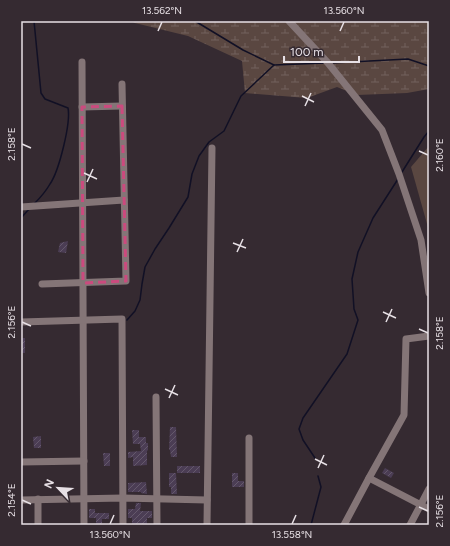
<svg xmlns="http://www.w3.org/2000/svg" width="450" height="546" font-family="Figtree,sans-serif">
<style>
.wetland{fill:url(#wetland-marsh)}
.garden{fill:#5a4741}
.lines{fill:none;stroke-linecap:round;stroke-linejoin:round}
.stream{stroke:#111025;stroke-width:1.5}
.building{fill:url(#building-hatch)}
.minor{stroke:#847577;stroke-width:7}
.marked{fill:none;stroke:#cb4a7e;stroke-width:3;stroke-dasharray:8 5;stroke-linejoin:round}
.ticks{fill:none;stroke:#e7e0e5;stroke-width:1.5}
.neatline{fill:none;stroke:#e7e0e5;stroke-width:1.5}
.ticks-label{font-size:10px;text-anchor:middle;fill:#e7e0e5}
</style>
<defs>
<pattern id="wetland-marsh" width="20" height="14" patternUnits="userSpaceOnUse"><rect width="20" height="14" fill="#5a4741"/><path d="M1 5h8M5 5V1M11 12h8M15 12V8" fill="none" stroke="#72615c"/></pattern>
<pattern id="building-hatch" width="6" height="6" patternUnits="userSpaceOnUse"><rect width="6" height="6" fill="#4b3d54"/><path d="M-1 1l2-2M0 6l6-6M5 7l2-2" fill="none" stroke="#65596c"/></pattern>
</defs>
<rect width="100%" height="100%" fill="#352a31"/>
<path class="wetland" d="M130 21H429V89L407 93 357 95 337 87 307 98 245 93 242 61 188 36 135 23Z"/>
<path class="garden" d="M429 146V231L411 167Z"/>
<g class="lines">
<g class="stream">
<path d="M195 21 243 50 274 65 325 63"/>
<path d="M331 63 408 59 429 66"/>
<path d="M402 172 424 137 429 131"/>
<path d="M34 204C40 198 46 191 50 184 59 171 71 123 68 108L45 99 41 93 34 21"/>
<path d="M21 218 29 209"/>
<path d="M127 320 135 311 140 300 142 284 145 267 155 249 169 228 188 197 192 174 199 156 209 142 224 131 241 96 274 65"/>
<path d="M315 458 303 440 299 429 303 418 347 354 358 320 354 309 352 279 358 252 373 218 398 179"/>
<path d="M311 525 321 487 318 476"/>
</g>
</g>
<g class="building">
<path d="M68 241 66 253 58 252 60 243Z"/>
<rect x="21" y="338" width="4" height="15"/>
<path d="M170 427H176L177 457H171L170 450H169Z"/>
<path d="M132 430H139V437H146V443H148V450L147 451V465L133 466V457L128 458V452L141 451 140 444H133Z"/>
<path d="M41 436V448H34L33 437Z"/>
<path d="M103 453H110V466H104Z"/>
<rect x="177" y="466" width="23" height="7"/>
<path d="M385 468 394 473 391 478 382 473Z"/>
<path d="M169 473H176L177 494H171V487H169Z"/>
<path d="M232 473H238V481H244V487H232Z"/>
<path d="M146 482 147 494 141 493V492H128V483Z"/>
<path d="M136 503H141L140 511H152V518H147V525H132V518H128V509H135Z"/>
<path d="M89 509H95V513H109V519H102V525H96V518H89Z"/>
</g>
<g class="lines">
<g class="minor">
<path d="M289 21 328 63 382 130 399 174 421 240 429 293"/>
<path d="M82 62 84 525"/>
<path d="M82 107 122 106"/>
<path d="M21 207 124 200"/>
<path d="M42 284 126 281 122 84"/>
<path d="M21 322 122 319 123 525"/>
<path d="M156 397 157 525"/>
<path d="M249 438V525"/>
<path d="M21 462 84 461"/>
<path d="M369 478 429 509"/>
<path d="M38 499V525"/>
<path d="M21 500 123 498 207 500"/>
<path d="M207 525 212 148"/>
<path d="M344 525 369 478 404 415 406 339 429 336"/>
<path d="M410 525 429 489"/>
</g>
</g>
<path class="marked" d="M122 106 126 281 83 283 82 107Z"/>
<path class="ticks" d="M158 31 162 22M340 31 344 22M302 96 314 102M305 106 311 93M22 144 31 148M419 151 428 155M84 173 97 179M87 182 93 169M233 243 246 248M237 252 243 239M383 312 396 318M22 322 31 326M386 322 392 309M419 329 428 333M165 389 178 395M169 398 175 385M315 459 327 465M318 468 324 455M22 500 31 504M419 507 428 511M110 524 114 515M292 524 296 515"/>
<rect width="450" height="546" fill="none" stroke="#352a31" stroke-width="44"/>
<g transform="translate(58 488) rotate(295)" stroke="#352a31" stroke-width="3" paint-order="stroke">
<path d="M0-3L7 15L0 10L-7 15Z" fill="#e7e0e5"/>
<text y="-6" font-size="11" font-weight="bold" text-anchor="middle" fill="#e7e0e5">N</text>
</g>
<path d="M284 56v6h75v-6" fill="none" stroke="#e7e0e5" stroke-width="2"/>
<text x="290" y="56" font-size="12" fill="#e7e0e5" stroke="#352a31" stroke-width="3" paint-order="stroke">100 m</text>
<rect x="22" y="22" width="406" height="502" class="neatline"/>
<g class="ticks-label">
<text x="162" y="14">13.562°N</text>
<text x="344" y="14">13.560°N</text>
<text transform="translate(11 144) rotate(-90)" y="4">2.158°E</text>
<text transform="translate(439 155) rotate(-90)" y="4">2.160°E</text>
<text transform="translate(11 322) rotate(-90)" y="4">2.156°E</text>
<text transform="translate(439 333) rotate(-90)" y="4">2.158°E</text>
<text transform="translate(11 500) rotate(-90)" y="4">2.154°E</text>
<text transform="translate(439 511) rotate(-90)" y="4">2.156°E</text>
<text x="110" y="538">13.560°N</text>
<text x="292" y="538">13.558°N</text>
</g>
</svg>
